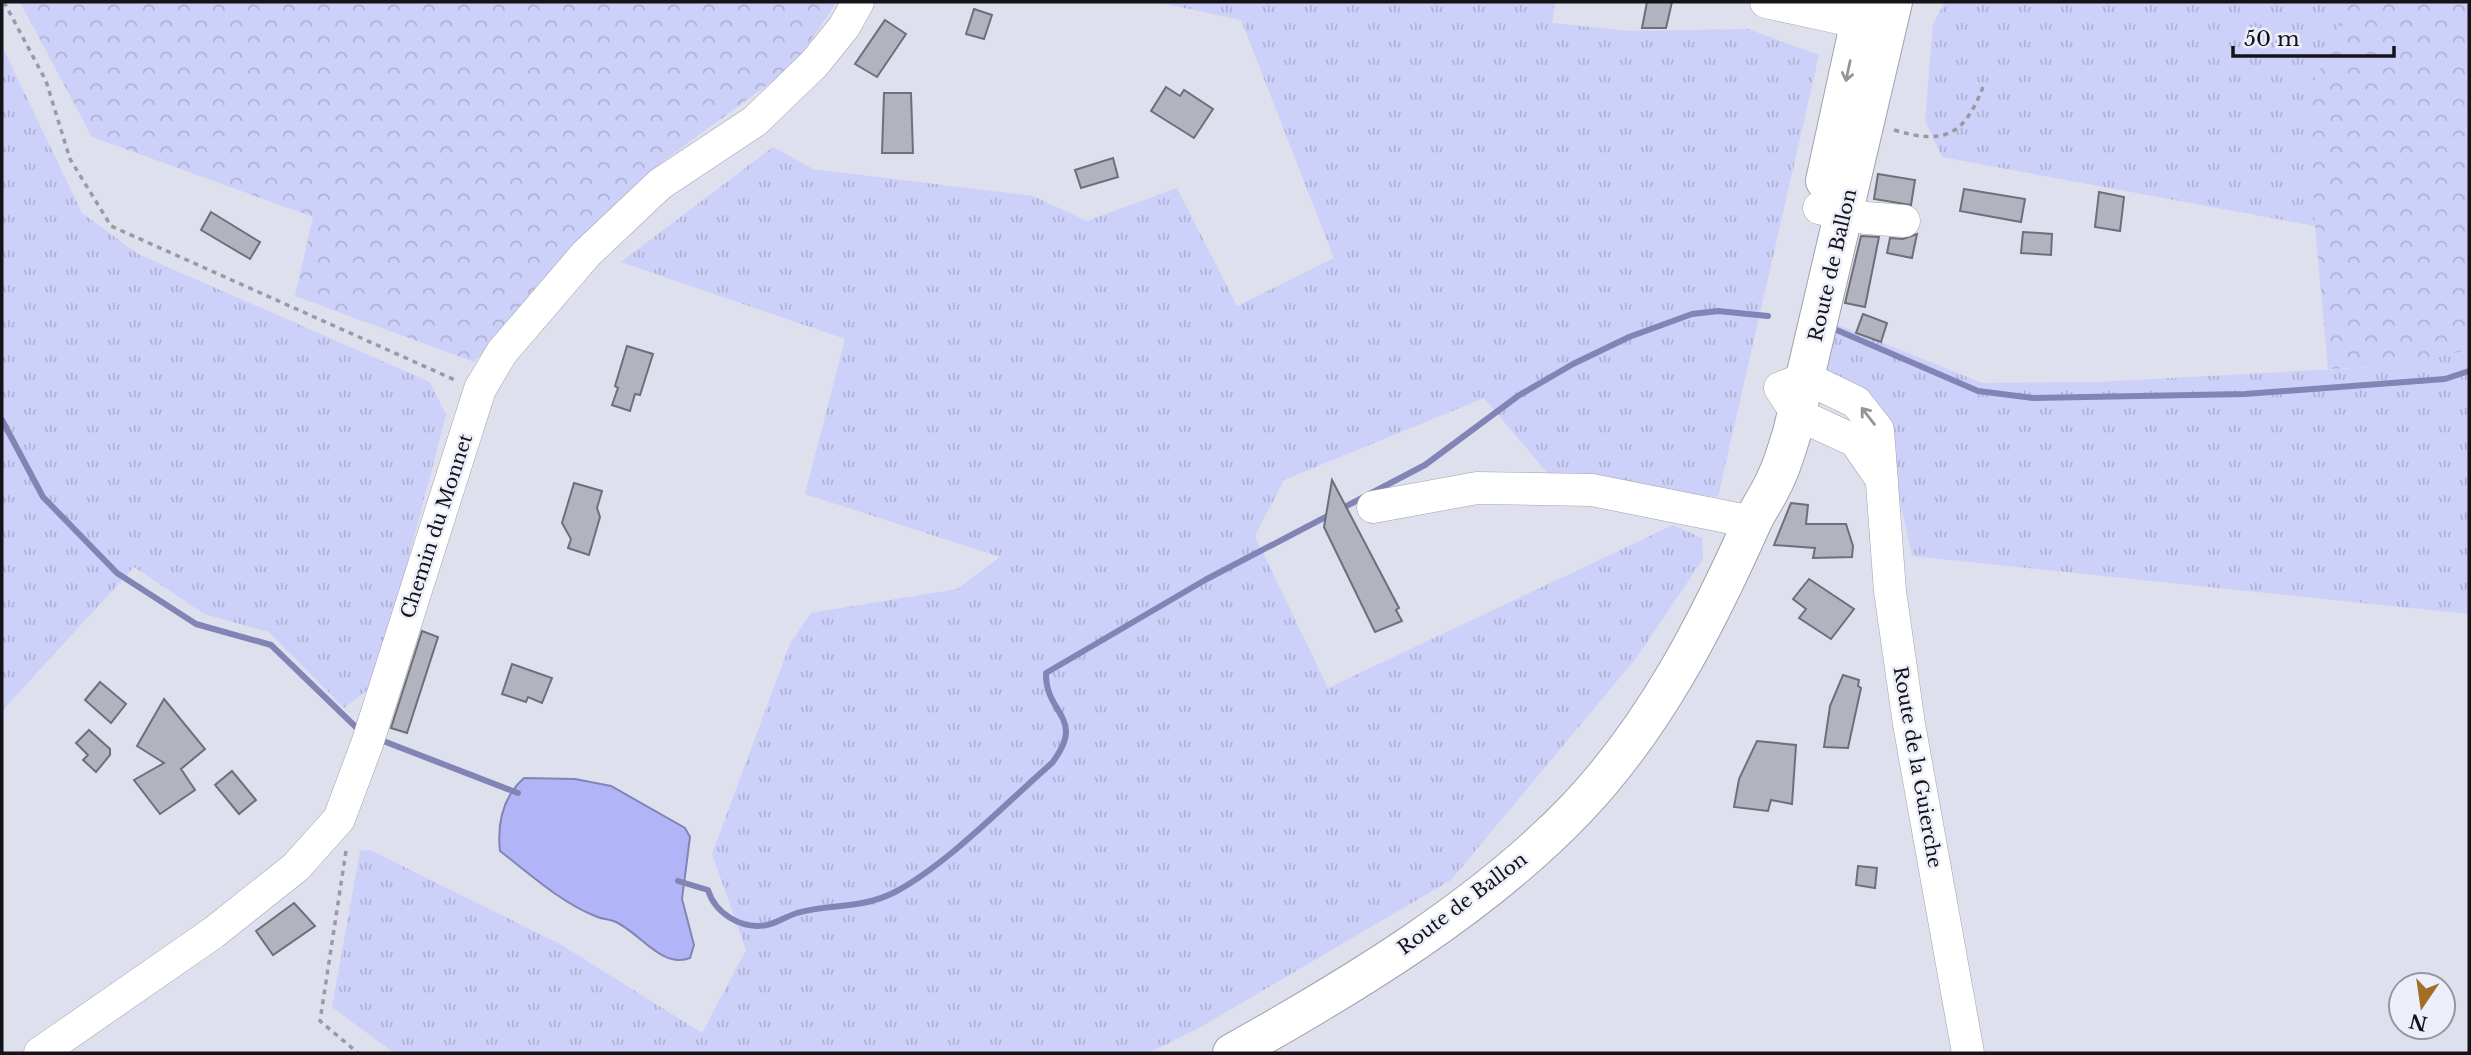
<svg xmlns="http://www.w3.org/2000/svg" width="2471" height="1055" font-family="'Libre Baskerville',serif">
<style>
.grass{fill:url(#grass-tufts)}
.forest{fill:url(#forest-crowns)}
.water{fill:#b1b5f8;stroke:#8284b5;stroke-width:2}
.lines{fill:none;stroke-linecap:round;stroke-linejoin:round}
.stream{stroke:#8284b5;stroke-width:6}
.building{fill:#b1b3bf;stroke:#6e6f7a;stroke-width:2}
.minor-casing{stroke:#a1a2ae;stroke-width:33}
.major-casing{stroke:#a1a2ae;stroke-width:40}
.path{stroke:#999aa4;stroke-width:3.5;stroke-dasharray:5 5;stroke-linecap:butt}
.minor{stroke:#fff;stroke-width:32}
.major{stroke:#fff;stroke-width:38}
.oneway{stroke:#959597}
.labels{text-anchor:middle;stroke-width:5;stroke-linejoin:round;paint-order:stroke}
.street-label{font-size:19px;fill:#131318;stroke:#eceefa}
</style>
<defs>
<pattern id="grass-tufts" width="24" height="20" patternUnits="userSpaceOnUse" patternTransform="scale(1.75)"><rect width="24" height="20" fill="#cdd0f8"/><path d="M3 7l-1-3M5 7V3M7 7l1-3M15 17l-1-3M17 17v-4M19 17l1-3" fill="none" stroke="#afb2d4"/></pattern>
<pattern id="forest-crowns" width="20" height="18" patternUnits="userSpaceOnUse" patternTransform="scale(1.75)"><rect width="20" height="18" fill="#cdd0f8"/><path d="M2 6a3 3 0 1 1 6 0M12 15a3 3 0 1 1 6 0" fill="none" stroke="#afb2d4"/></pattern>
</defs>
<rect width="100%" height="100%" fill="#dfe0ed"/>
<g class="grass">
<path d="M1156 2H1556L1552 23 1630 31 1748 29 1819 55 1718 497 1550 476 1484 398 1284 480 1255 536 1328 688 1673 525 1702 538 1703 559 1637 657 1451 880 1199 1028 1149 1053H394L332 1007 360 851 370 850 560 944 702 1033 746 950 712 854 790 644 811 613 957 589 1000 557 805 494 845 339 621 262 773 147 813 169 1033 196 1087 221 1177 188 1237 306 1334 258 1241 20Z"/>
<path d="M1945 2H2351L2314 82 2310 112 2315 226 1942 157 1925 121 1933 24Z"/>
<path d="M2 46 82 213 138 254 430 382 446 415 379 671 365 692 344 708 269 632 204 614 134 567 2 711Z"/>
<path d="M1831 322 1982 383 2097 382 2395 366 2469 350V614L1912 556 1898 491 1843 385 1827 370 1822 355Z"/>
</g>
<g class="forest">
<path d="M20 2H837L793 66 662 162 474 362 295 296 313 217 92 137Z"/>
<path d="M2351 2H2469V350L2395 366 2328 369 2315 226 2310 112 2314 82Z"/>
</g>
<path class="water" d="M524 778 575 779 611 786 685 828 690 837 682 899 694 945 690 958C662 969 640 933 616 922 609 919 601 919 595 916 560 902 530 874 500 851 497 823 503 797 524 778Z"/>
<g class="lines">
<g class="stream">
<path d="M1832 328 1978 391 2033 398 2245 394 2445 379 2469 371"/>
<path d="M2 420 43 497 117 573 196 624 271 645 362 733"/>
<path d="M378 739 518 793"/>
<path d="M678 881 708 890C715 913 741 930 767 925 777 923 787 916 797 913 830 903 860 910 895 892 948 864 1006 803 1052 763 1087 717 1045 715 1046 673L1205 580 1425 465 1518 396 1573 364 1629 337 1692 314 1718 311 1768 316"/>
</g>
</g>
<g class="building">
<path d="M1647 2H1672L1666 28H1642Z"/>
<path d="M974 9 992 15 984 39 966 34Z"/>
<path d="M885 20 906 34 877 77 855 64Z"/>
<path d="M1166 87 1180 96 1184 90 1213 109 1194 138 1151 111Z"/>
<path d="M884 93H911L913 153H882Z"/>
<path d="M1113 158 1118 177 1081 188 1075 170Z"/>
<path d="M1878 174 1915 180 1911 205 1874 199Z"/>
<path d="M1964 189 2025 199 2021 222 1960 211Z"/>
<path d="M2099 192 2124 197 2120 231 2095 227Z"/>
<path d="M211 212 260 242 250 259 201 230Z"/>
<path d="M2023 232 2052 234 2051 255 2021 253Z"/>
<path d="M1917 234 1912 258 1887 253 1890 238 1903 239Z"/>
<path d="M1861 236 1879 237 1865 307 1845 303Z"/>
<path d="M1863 314 1887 323 1881 342 1856 333Z"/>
<path d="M627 346 653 354 640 395 635 394 630 411 612 405 618 388 615 386Z"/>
<path d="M1332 480 1399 608 1396 610 1402 621 1375 632 1324 527Z"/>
<path d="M574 483 602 491 597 508 600 517 589 555 568 548 571 539 562 523Z"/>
<path d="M1791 503 1808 505 1806 524H1846L1853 546 1852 557 1813 558 1815 548 1774 545Z"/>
<path d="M1809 579 1854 609 1831 639 1799 618 1806 609 1793 599Z"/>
<path d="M422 631 438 637 407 733 391 728Z"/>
<path d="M512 664 552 678 542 703 528 697 526 702 502 694Z"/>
<path d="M1843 675 1859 680 1858 686 1861 688 1848 748 1824 747 1830 706Z"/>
<path d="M100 682 126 704 111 723 85 700Z"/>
<path d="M164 699 205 749 181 769 195 790 160 814 134 780 164 763 137 746Z"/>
<path d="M89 730 110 749V755L96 772 83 760 88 755 76 743Z"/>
<path d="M1757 741 1796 745 1792 804 1771 800 1768 811 1734 807 1739 779Z"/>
<path d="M232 771 256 800 239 814 215 785Z"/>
<path d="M1858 866 1877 868 1875 888 1856 885Z"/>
<path d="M294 903 315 926 273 955 256 931Z"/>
</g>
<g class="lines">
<defs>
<g id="minor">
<path d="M1766 2 1858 22 1881 18"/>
<path d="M1819 208 1866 218 1904 221"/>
<path d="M1882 480 1855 441 1797 414 1780 388 1806 378 1856 402 1878 430 1890 591 1909 724 1968 1053"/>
<path d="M1373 507 1477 488 1592 490 1752 522"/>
<path d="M40 1053 213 933 296 867 339 819 367 744 480 389 502 352 586 254 660 184 755 121 814 64 844 27 858 2"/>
</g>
<g id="major">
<path d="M1825 181 1864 2"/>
<path d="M1232 1053C1350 987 1483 907 1577 808 1654 727 1706 626 1751 525 1758 509 1769 495 1776 478 1783 464 1787 448 1792 433L1893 2"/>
</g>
</defs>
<use href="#minor" class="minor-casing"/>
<use href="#major" class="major-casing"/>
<g class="path">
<path d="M4 2 46 81 70 159 111 226 455 380"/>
<path d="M1894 130C1944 145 1964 136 1983 87"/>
<path d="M346 851 320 1021 358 1053"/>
</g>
<use href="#minor" class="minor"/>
<use href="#major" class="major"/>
</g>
<defs><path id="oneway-shaft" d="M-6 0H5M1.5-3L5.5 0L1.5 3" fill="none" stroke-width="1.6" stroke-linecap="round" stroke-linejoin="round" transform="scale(1.75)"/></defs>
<g class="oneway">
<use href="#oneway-shaft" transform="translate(1848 71) rotate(102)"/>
<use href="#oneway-shaft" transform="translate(1868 416) rotate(-128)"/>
</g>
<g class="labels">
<g class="street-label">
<text transform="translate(1832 265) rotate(-77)" y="7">Route de Ballon</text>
<text transform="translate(436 526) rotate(-72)" y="7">Chemin du Monnet</text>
<text transform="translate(1918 767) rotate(80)" y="7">Route de la Guierche</text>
<text transform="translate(1462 903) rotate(-37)" y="7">Route de Ballon</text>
</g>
</g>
<rect width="2471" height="1055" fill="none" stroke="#131318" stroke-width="7"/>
<g transform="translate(2422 1006) rotate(193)"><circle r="33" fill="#eceefa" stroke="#9596a0" stroke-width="2"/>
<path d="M0-5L12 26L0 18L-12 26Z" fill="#a26f26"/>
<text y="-10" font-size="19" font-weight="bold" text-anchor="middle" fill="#131318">N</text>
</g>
<path d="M2233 46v10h161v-10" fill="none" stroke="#131318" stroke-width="3.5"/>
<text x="2244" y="46" font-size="21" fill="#131318" stroke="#eceefa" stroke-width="5" paint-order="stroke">50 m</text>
</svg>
